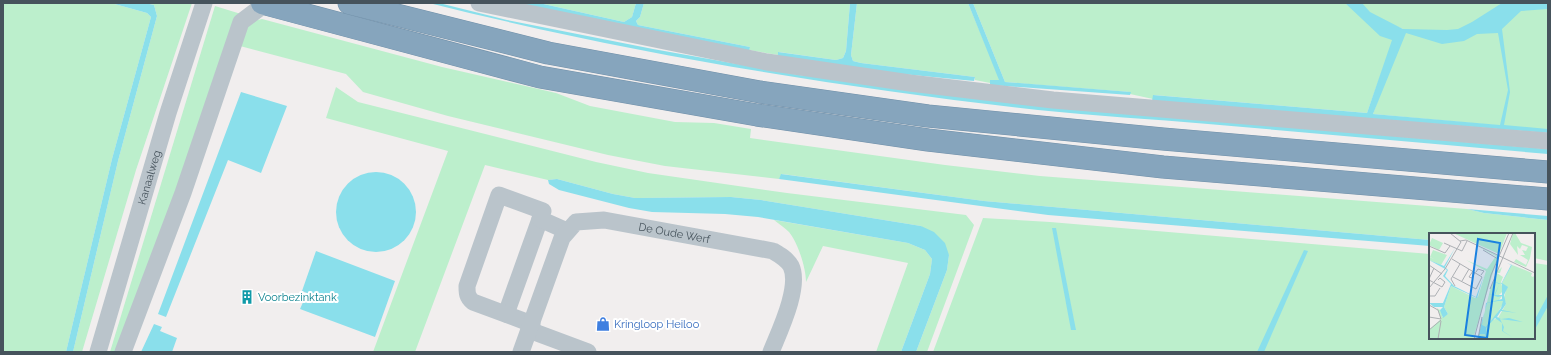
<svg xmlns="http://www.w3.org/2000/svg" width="1551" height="355" font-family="Raleway,sans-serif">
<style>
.green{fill:#bcefcc}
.water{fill:#8adfeb;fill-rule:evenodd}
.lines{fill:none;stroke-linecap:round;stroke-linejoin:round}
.highway-casing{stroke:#7190a9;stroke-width:23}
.minor{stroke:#bac4cb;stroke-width:17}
.highway{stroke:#86a5bd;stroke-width:22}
.labels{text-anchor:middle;stroke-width:4;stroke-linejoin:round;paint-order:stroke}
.street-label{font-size:11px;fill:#46535c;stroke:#fff}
.culture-label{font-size:11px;fill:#0d838f;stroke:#fff;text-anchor:start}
.shop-label{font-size:11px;fill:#366cbe;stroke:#fff;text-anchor:start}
.inset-road{fill:none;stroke:#adb0b4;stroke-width:1}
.view{fill:#1981e0;fill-opacity:0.15;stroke:#1981e0;stroke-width:2}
.inset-edge{fill:none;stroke:#46535c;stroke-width:2}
</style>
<rect width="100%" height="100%" fill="#f1eeee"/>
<g class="green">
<path d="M3 3H111L147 13 151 17 112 159 66 352H3Z"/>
<path d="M145 3H192L136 170 82 352H73L118 161 157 16 154 5Z"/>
<path d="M539 3H636L632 17 624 22Z"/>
<path d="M644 3H850L846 51 843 58 836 60 779 52 778 55 749 50 750 47 638 25 636 21 640 17Z"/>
<path d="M857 3H968L1000 80H991L990 83 975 80V77L861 63 853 61 851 55Z"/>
<path d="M973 3H1345L1393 40 1367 113 1154 95 1153 99 1130 94V92L1005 82Z"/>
<path d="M1358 3H1548V130L1373 114 1403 29 1367 14Z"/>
<path d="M215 6 241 14 120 352H110Z"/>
<path d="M262 19 442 67 556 93 590 106 675 122 714 123 751 129 750 138 945 165 1040 176 1467 209 1484 213 1548 220V261L1534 258V234H1430V240L984 201 782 174 779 179 665 166 608 155 448 116 363 92 346 74 240 46 249 22Z"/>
<path d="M336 87 358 102 596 162 648 173 787 193 966 215 974 225 927 352H916L947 270 949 255 921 226 761 200 731 197 635 198 613 194 557 179 548 180 485 165 415 352H373L448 151 326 118Z"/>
<path d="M983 218 1050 222 1430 254V338H1534V263L1548 265V352H933Z"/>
<path d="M774 220 908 243 925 250 932 259 930 274 901 352H876L908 263 823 246 806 282C806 268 798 243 789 232 785 228 779 224 774 220Z"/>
</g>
<g class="water">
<path d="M111 3H145L154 5 157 16 118 161 73 352H66L112 159 151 17 147 13Z"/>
<path d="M429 3H439L507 20 653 49 799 75 1170 117 1548 149V154C1435 144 1322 134 1208 124 1152 119 1095 116 1038 110 833 87 629 53 429 3Z"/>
<path d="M516 3H539L624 22 632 17 636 3H644L640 17 636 21 638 25 750 47 749 51Z"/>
<path d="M850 3H857L851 55 853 61 861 63 975 77 974 81 851 69 778 57V52L836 60 843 58 846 51Z"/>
<path d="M968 3H973L1005 82 1131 92 1130 95 990 85V80H999Z"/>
<path d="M1345 3H1362L1370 12 1403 29 1447 30 1458 29 1472 22 1502 3H1548V9L1521 11 1502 29 1510 92 1504 125 1548 129V133L1152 101 1153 95 1367 113 1392 40 1380 36ZM1406 33 1442 44 1464 41 1477 34 1498 33 1508 90 1500 125 1373 114Z"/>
<path d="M241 92 287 106 261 173 228 160 166 317 158 314Z"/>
<circle cx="376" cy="212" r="40"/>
<path d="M781 174 984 201 1430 240V246L1048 215 779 179Z"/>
<path d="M557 179 613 194 635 198 731 197 761 200 921 226 934 232 945 243 949 255 947 270 916 352H901L930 274 932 259 925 250 908 243 758 217 725 214 652 212 629 208 559 190 549 184 548 180Z"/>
<path d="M1467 209 1548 216V220L1484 213Z"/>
<path d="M1052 228H1056L1076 330H1071Z"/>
<path d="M1304 250 1308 251 1264 352H1257Z"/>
<path d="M316 251 395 281 375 337 300 309 307 293 302 291Z"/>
<path d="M1548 295V306L1534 331V321Z"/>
<path d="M154 324 162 327 160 331 177 338 172 352H141Z"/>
</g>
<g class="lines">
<defs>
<g id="highway">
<path d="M262 3 540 77 757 115 928 140 1163 167 1548 199"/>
<path d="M349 3 548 53 760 92 928 116 1163 139 1548 172"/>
</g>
</defs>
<use href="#highway" class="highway-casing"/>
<g class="minor">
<path d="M479 3 767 62 910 83 1053 100 1548 141"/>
<path d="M506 314 540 219"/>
<path d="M532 324 473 302C467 297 467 293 467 286L499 195 543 211 540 219 567 231"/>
<path d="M529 330 588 352"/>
<path id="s1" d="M98 352 168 113 204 3"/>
<path d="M123 352 183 193 241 22 265 4"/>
<path id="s2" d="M521 352 562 238 576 222 604 220 773 251C780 255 787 259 791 266 801 287 779 332 771 352"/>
</g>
<use href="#highway" class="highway"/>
</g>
<defs>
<symbol id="building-bare" viewBox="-9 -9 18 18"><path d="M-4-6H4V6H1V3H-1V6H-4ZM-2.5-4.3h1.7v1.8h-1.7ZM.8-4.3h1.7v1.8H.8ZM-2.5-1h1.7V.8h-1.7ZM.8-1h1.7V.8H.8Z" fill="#0f9aa8" stroke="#fff" stroke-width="2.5" paint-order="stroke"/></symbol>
<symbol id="shop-bare" viewBox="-9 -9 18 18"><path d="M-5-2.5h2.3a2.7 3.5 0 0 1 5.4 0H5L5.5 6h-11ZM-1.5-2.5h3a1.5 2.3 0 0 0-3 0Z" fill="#3f7fe0" stroke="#fff" stroke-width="2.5" paint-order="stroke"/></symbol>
</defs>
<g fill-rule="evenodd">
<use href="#building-bare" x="237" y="287" width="20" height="20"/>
<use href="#shop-bare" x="593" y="314" width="20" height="20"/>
</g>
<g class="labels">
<g class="street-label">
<text dy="4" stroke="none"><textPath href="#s1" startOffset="182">Kanaalweg</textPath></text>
<text dy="4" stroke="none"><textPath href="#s2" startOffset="242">De Oude Werf</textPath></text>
</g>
<g class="culture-label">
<text x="258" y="301">Voorbezinktank</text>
</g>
<g class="shop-label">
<text x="614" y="328">Kringloop Heiloo</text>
</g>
</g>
<g transform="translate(1429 233)">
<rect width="106" height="106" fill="#f1eeee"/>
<path d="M24 0H78L70 21ZM84 0H86L92 10 103 14 101 25 97 34 85 29 87 26 97 32 99 27 91 22H96L93 17 97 18 99 14 93 12 91 16 88 13 89 22 81 11ZM3 5 14 10 10 17 0 12ZM46 12 69 23 44 106H0V97L12 86 8 75 14 79 13 84 19 81 15 74 22 53 46 65 49 64 57 38 37 27 58 36 67 23ZM4 17 18 22 12 32 0 27V24L5 26 1 24ZM72 27 69 38 73 34 71 40H68L74 44 72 49 74 58 69 63H73L70 67 74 68V71L64 87 69 85 77 71 75 65 77 57 73 50 80 37 83 32 96 37 103 40 102 43 104 44 106 42V106H49L61 57Z" fill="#bcefcc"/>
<path d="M26 15 16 34 19 37 16 43 25 53 47 64 55 42 48 65 22 53 15 74 19 81 14 85 11 77 14 74H5L0 70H14L22 51 14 43 18 37 0 27 15 33ZM78 30 96 37 83 32 73 50 79 54 75 62 77 71 73 77 88 80 72 78 68 84 72 86 80 85 94 89 71 86 75 94 74 98 83 104 73 98V90L64 96 73 90 66 85 57 95 58 106 56 101H51L49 105 55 79 53 92 57 94 72 75 74 68H69L58 70 56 78 57 70 73 66V63L69 64 60 61 58 69 61 57 60 61 65 62 70 52 66 62H73V51H70L64 48 72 51 82 32Z" fill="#8adfeb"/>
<path class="inset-road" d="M31 8 37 7 106 40M15 10 33 18 38 8M0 13 16 20 21 13M54 17 69 26M23 26 53 44 47 56 24 44M0 32 13 41M44 38 40 44 43 45 46 39M47 39 49 36 55 38 52 42M0 46 5 35M0 47 13 54 16 49 11 45 9 47M33 48 40 36M26 53 22 46 31 31M0 55 16 36 32 9 21 0M61 56 84 0M0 63H6L11 55M0 72 9 77 12 86M0 84 12 86M0 97 12 87M9 106 12 88M45 106 62 42 80 0M49 106 53 84"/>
<path class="view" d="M49 6 71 10 58 105 36 102Z"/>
<rect width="106" height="106" class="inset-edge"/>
</g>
<rect width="1551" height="355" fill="none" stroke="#46535c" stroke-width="8"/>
</svg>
